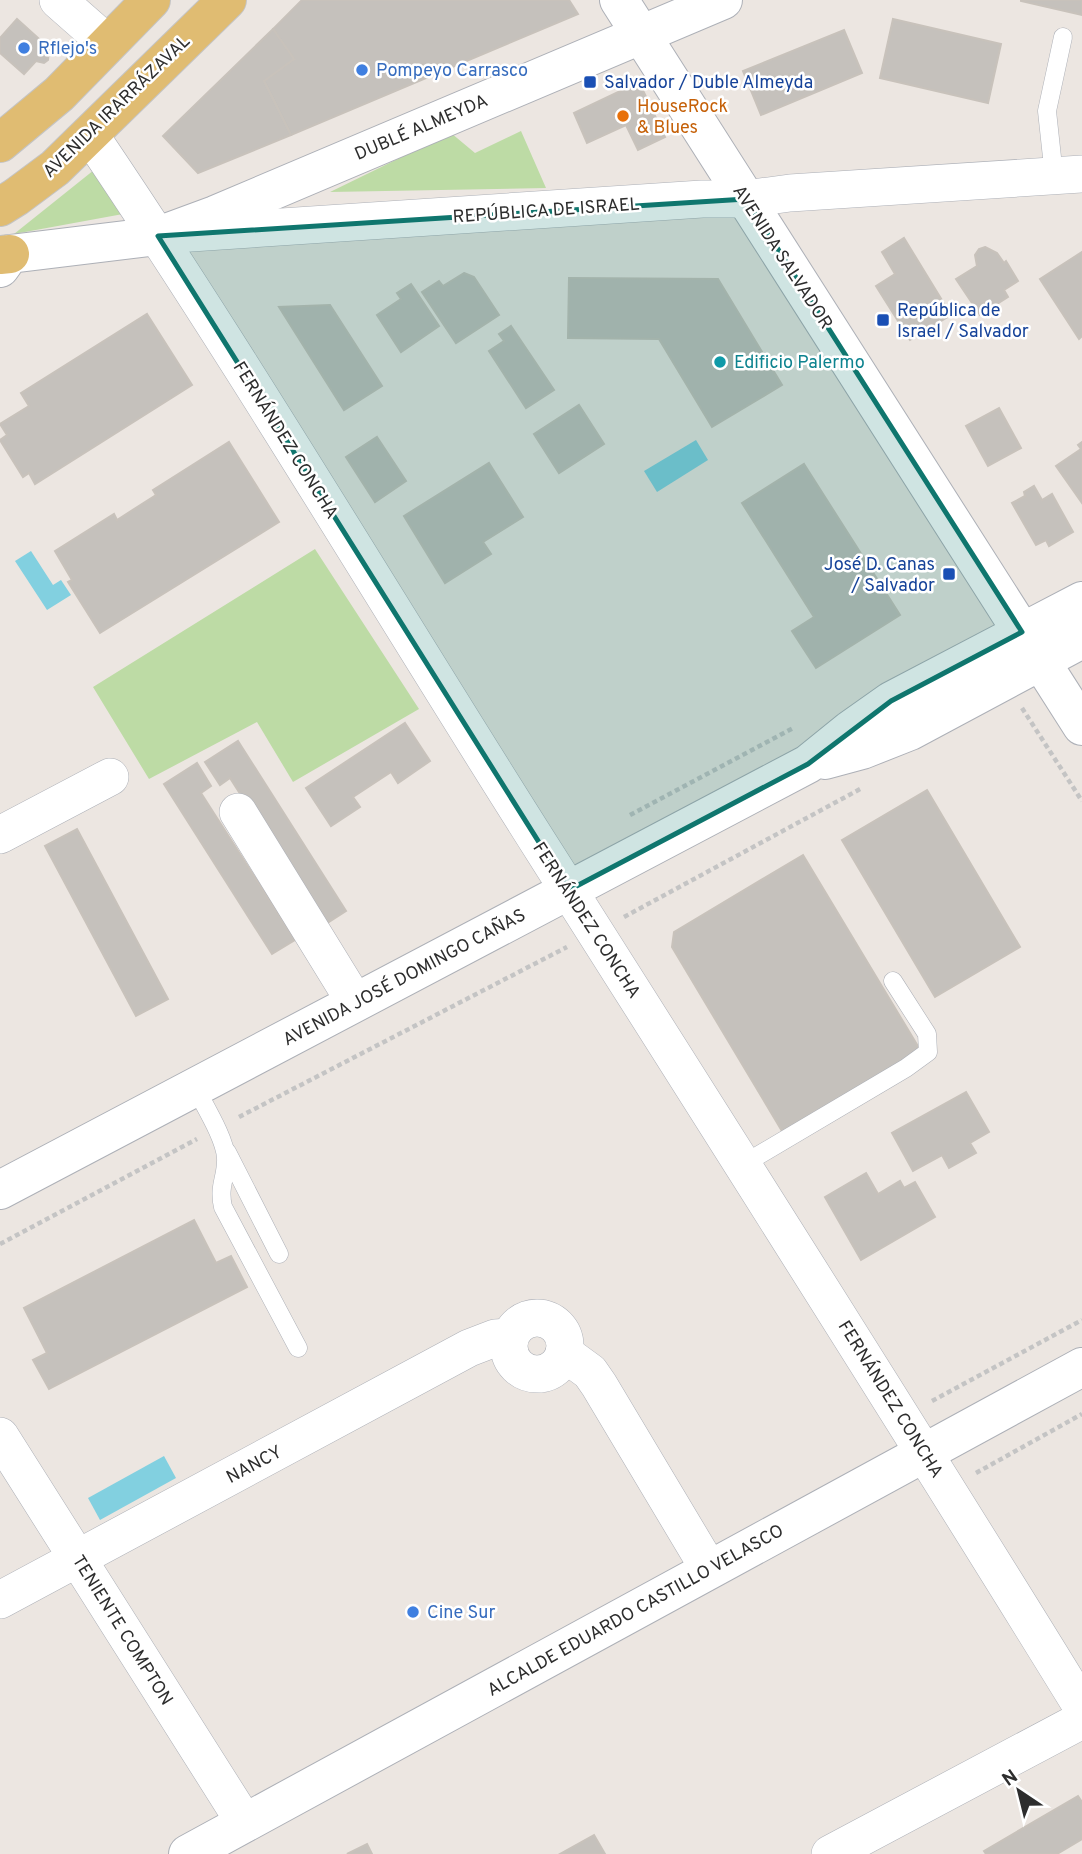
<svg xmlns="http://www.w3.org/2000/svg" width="1082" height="1854" font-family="Overpass,sans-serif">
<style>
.green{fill:#bddba5}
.water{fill:#82d0e0}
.building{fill:#c5c1bc;stroke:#c8c2bb;stroke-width:2}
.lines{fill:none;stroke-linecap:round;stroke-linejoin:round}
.lane-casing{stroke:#adb0b7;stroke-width:19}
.street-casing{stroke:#adb0b7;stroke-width:38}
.secondary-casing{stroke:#adb0b7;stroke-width:40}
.primary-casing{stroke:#c4c4c4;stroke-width:40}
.path{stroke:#c4c4c4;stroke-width:4.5;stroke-dasharray:5 3.5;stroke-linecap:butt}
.lane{stroke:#fff;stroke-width:18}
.street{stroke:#fff;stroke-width:37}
.secondary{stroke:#fff;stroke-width:38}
.primary{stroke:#e0bc72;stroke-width:38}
.marked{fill:#0f766e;fill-opacity:0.2;stroke:#0f766e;stroke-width:5;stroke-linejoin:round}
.shop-dot{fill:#3f7fe0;stroke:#fff;stroke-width:2.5}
.transit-dot{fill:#1a4fb4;stroke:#fff;stroke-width:2.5}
.food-dot{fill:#e8710a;stroke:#fff;stroke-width:2.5}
.culture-dot{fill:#0f9aa8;stroke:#fff;stroke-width:2.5}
.labels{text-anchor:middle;stroke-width:5;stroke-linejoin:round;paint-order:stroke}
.shop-label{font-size:18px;fill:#366cbe;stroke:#fff;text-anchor:start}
.transit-label{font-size:18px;fill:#164399;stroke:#fff;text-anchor:start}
.street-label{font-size:18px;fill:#2d2d2d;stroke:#fff}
.food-label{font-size:18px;fill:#c56008;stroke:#fff;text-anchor:start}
.culture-label{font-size:18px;fill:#0d838f;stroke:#fff;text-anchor:start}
</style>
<rect width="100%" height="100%" fill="#ece6e1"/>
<g class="green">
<path d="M521 131 546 188 330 192 451 133 475 153Z"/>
<path d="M94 170 123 214 14 234Z"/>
<path d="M315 549 419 709 293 782 257 722 149 779 93 687Z"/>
</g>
<g class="water">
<path d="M696 440 708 460 657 492 644 471Z"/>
<path d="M31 551 53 585 61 580 71 595 47 610 15 561Z"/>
<path d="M164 1456 176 1478 100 1520 88 1498Z"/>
</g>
<g class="building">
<path d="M302 0H569L578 14 291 135 264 81 294 59 273 29Z"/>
<path d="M1021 0H1082V15L1021 1Z"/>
<path d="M17 19 47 46 49 50 48 60 44 63 36 61 24 74 0 53V38Z"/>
<path d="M893 19 1001 44 988 103 880 78Z"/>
<path d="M273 29 294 59 264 81 291 135 198 173 163 136Z"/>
<path d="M844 30 862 73 761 115 743 71Z"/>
<path d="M639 82 665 137 638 150 626 125 587 143 574 113Z"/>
<path d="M904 238 951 315 910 340 876 286 895 274 882 252Z"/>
<path d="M985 247 997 253 1004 263 1006 261 1018 281 1004 290 1008 297 980 315 956 279 977 266 975 255 979 249Z"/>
<path d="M1082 252V336L1079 339 1040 279Z"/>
<path d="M464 273 474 277 499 315 456 343 422 292 439 281 443 286Z"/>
<path d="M569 278 718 279 782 385 712 427 659 339 568 338Z"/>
<path d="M411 284 439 326 401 352 377 315 401 299 397 293Z"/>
<path d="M330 305 382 386 344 410 279 307Z"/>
<path d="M147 314 192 385 35 484 29 473 23 477 0 440 7 435 0 424 29 406 21 393Z"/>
<path d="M511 326 554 390 526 408 489 351 504 341 499 334Z"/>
<path d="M579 405 604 444 559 473 534 434Z"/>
<path d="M999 408 1021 448 988 466 966 426Z"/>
<path d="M377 437 406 481 375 502 346 457Z"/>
<path d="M229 442 279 522 100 633 68 582 72 580 55 551 114 514 117 520 156 495 153 490Z"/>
<path d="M1082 442V503L1056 466 1081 449 1078 445Z"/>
<path d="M489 463 523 517 483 542 491 554 445 583 404 516Z"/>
<path d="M804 464 900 615 816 668 792 631 814 617 742 503Z"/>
<path d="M1034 486 1042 500 1052 494 1073 532 1049 546 1046 540 1036 545 1012 503 1025 496 1024 492Z"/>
<path d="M405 723 430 761 398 783 391 772 353 797 360 807 331 826 306 788Z"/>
<path d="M238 741 346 911 324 925 230 778 220 785 205 762Z"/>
<path d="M197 763 211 786 201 793 295 940 272 954 164 784Z"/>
<path d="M927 790 1020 947 935 997 842 840Z"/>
<path d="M77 829 168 999 136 1016 45 846Z"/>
<path d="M803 855 922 1053 785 1136 672 947 674 932Z"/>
<path d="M966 1092 989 1132 970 1143 976 1153 949 1168 942 1155 913 1171 892 1133Z"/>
<path d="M866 1173 878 1194 900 1181 904 1188 915 1182 935 1217 861 1260 825 1197Z"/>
<path d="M194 1220 216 1263 231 1256 247 1287 49 1389 33 1360 47 1353 24 1308Z"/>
<path d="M1078 1796 1082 1802V1839L1057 1854H986L984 1851Z"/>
<path d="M594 1835 605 1854H560Z"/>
<path d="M367 1844 372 1854H347Z"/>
</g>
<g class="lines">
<defs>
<g id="lane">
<path d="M1054 176 1047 111 1063 37"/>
<path d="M195 1087C204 1105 225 1138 226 1158 227 1177 218 1185 223 1207L298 1348"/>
<path d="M227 1152 279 1254"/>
<path d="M742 1165 906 1068 928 1052 927 1034 893 981"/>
</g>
<g id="street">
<path d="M58 0 108 44"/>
<path d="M90 135C249 370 393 614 545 853 725 1137 906 1421 1082 1707"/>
<path d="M176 234 702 199H746L790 193 1082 174"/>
<path d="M238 812 355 1002"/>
<path d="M0 835 110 777"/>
<circle cx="537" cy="1346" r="28"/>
<path d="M564 1353 590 1372 599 1385 709 1569"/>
<path d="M0 1436 245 1823"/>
<path d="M0 1600 469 1348 495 1338 510 1337"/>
<path d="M830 1854 1082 1720"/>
</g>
<g id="secondary">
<path d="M619 0 1082 726"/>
<path d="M0 268 10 254 158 236 215 215 723 0"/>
<path d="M825 760 862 750 910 731 1082 639"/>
<path d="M0 1190 808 764 850 730 891 701 1082 601"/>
<path d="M188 1854 1082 1367"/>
</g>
<g id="primary">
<path d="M0 143 59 94 151 0"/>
<path d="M0 207 16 197 55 168 227 0"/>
<path d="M0 255 10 254"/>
</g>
</defs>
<use href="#lane" class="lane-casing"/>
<use href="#street" class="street-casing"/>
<use href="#secondary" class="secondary-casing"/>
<use href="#primary" class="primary-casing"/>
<g class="path">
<path d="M1022 708 1082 801"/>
<path d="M630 815 795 727"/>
<path d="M624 917 862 788"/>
<path d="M239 1117 567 947"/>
<path d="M0 1244 197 1139"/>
<path d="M932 1401 1082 1320"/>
<path d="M976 1473 1082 1414"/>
</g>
<use href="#lane" class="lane"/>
<use href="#street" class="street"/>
<use href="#secondary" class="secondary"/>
<use href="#primary" class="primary"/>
</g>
<path class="marked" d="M746 199 1022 632 891 701 808 764 569 890 158 236Z"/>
<g class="shop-dot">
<circle cx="24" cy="48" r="7"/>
<circle cx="362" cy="70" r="7"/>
<circle cx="413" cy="1612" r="7"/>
</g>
<g class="transit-dot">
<rect x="583" y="75" width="14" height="14" rx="3.5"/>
<rect x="876" y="313" width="14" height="14" rx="3.5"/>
<rect x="942" y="567" width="14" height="14" rx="3.5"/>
</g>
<circle class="food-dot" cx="623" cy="116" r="7"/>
<circle class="culture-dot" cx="720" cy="362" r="7"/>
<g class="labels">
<g class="shop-label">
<text x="38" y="54">Rflejo's</text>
<text x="376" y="76">Pompeyo Carrasco</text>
<text x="427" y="1618">Cine Sur</text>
</g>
<g class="transit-label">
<text x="604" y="88">Salvador / Duble Almeyda</text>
<text x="897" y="316">República de<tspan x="897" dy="21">Israel / Salvador</tspan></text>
<text x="935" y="570" text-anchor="end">José D. Canas<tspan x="935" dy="21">/ Salvador</tspan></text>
</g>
<g class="street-label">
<text transform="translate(116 106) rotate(-44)" y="6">AVENIDA IRARRÁZAVAL</text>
<text transform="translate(421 127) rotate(-23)" y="6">DUBLÉ ALMEYDA</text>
<text transform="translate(546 210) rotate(-4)" y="6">REPÚBLICA DE ISRAEL</text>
<text transform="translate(783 257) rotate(57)" y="6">AVENIDA SALVADOR</text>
<text transform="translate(286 440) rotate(58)" y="6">FERNÁNDEZ CONCHA</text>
<text transform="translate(587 920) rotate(57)" y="6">FERNÁNDEZ CONCHA</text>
<text transform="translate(404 977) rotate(-28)" y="6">AVENIDA JOSÉ DOMINGO CAÑAS</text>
<text transform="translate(891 1399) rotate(58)" y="6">FERNÁNDEZ CONCHA</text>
<text transform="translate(254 1464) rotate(-28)" y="6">NANCY</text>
<text transform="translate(635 1610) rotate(-29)" y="6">ALCALDE EDUARDO CASTILLO VELASCO</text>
<text transform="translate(123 1630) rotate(58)" y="6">TENIENTE COMPTON</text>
</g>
<g class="food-label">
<text x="637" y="112">HouseRock<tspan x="637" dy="21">&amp; Blues</tspan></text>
</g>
<g class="culture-label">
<text x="734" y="368">Edificio Palermo</text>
</g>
</g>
<g transform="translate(1019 1791) rotate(325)" stroke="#ffffff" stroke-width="5" paint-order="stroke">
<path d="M0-5L12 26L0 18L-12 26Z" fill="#2d2d2d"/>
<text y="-10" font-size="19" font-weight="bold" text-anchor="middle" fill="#2d2d2d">N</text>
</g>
</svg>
